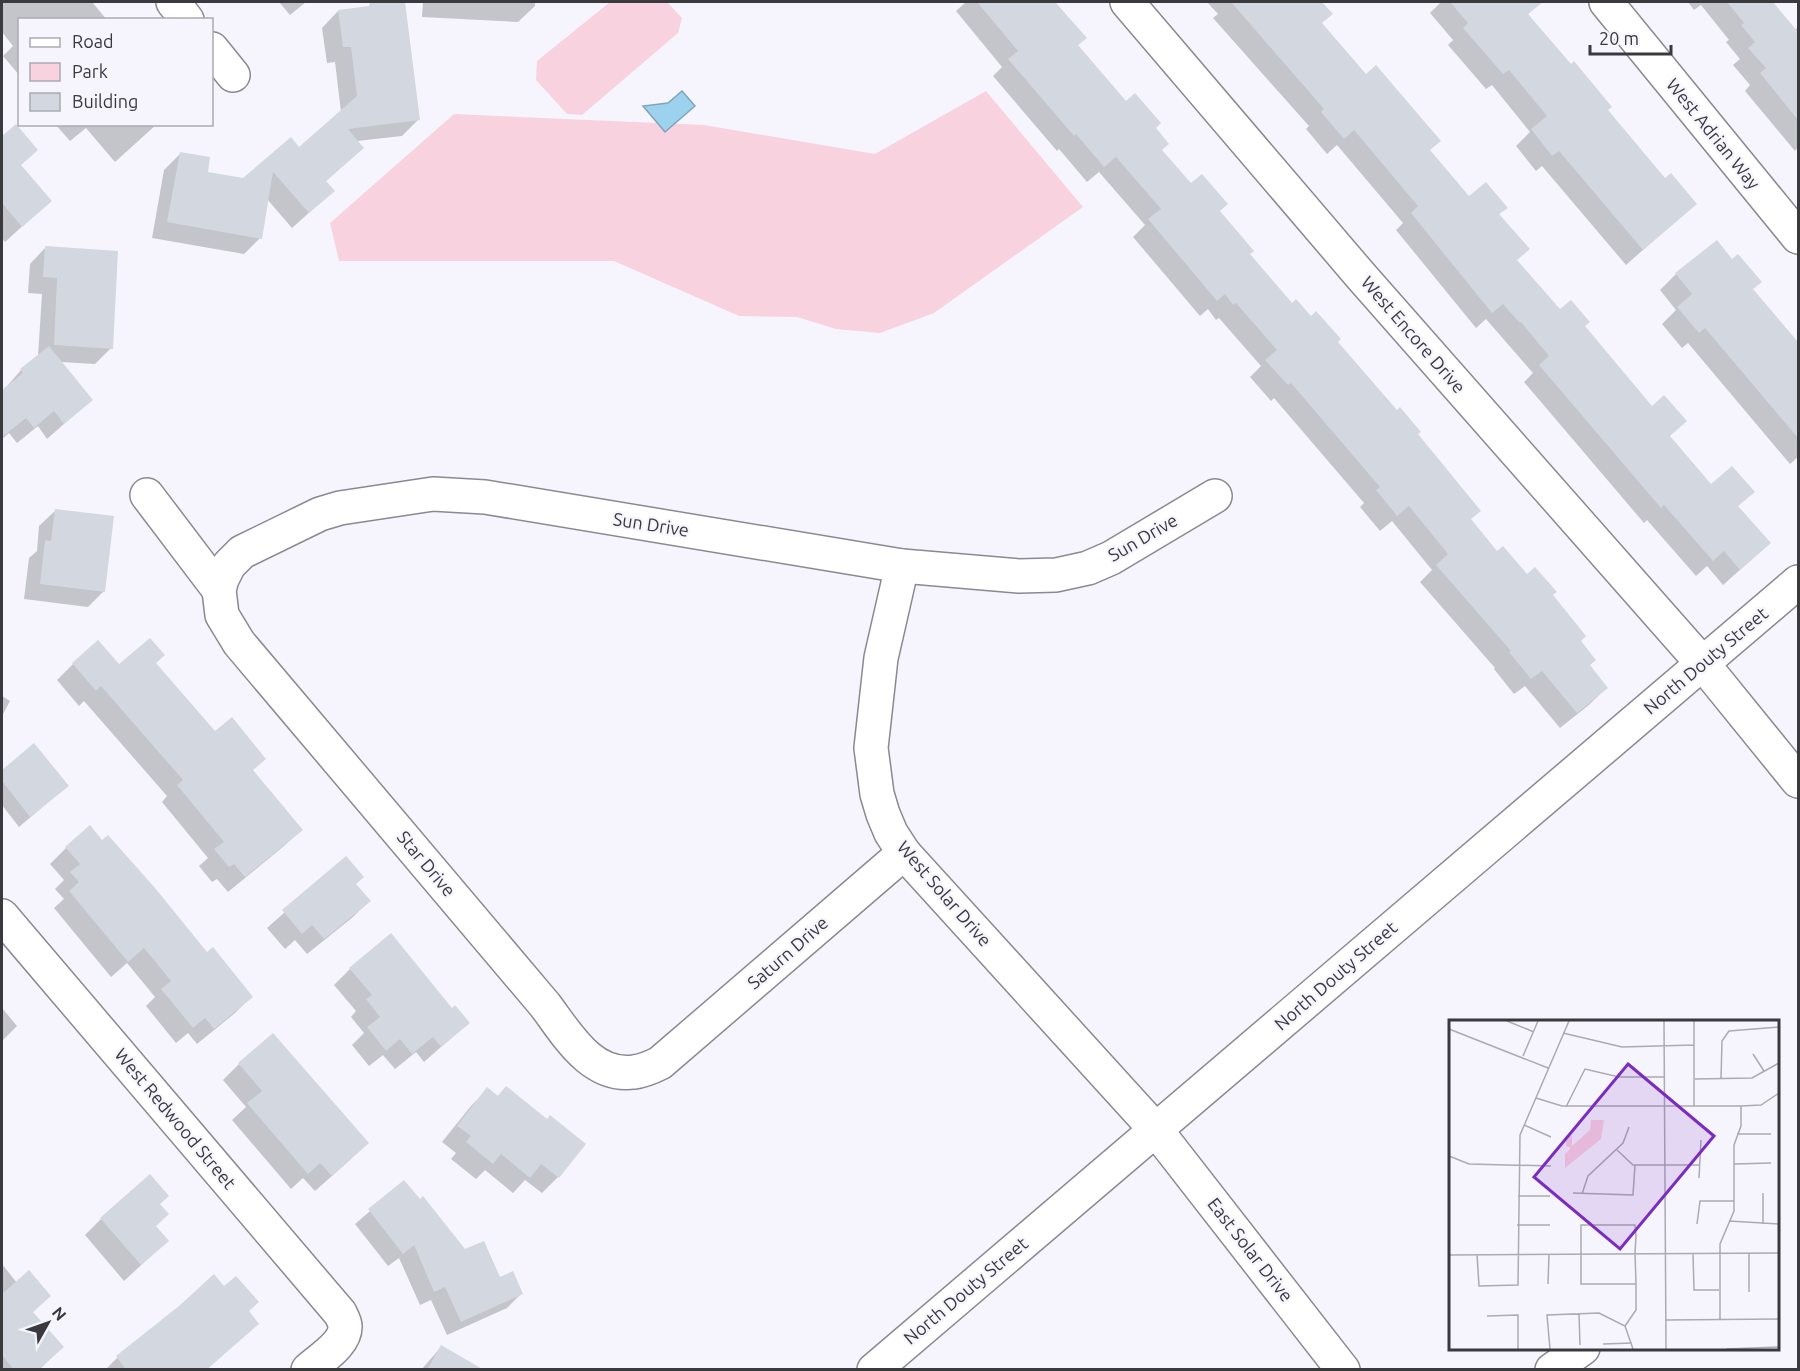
<svg xmlns="http://www.w3.org/2000/svg" width="1800" height="1371" font-family="Ubuntu,sans-serif">
<style>
.green{fill:#f9d2e0}
.water{fill:#9dd2ee;stroke:#7fa4b9;stroke-width:1.5}
.shadow{fill:#0003}
.building{fill:#d3d7df}
.lines{fill:none;stroke-linecap:round;stroke-linejoin:round}
.minor-casing{stroke:#8a8991;stroke-width:36}
.minor{stroke:#fff;stroke-width:33}
.labels{text-anchor:middle;stroke-width:4.5;stroke-linejoin:round;paint-order:stroke}
.street-label{font-size:18px;fill:#3a393d;stroke:#f6f5fe}
.inset-road{fill:none;stroke:#abaab1;stroke-width:1.5}
.view{fill:#7b2cbf;fill-opacity:0.15;stroke:#7b2cbf;stroke-width:3}
.inset-edge{fill:none;stroke:#3a393d;stroke-width:3}
</style>
<rect width="100%" height="100%" fill="#f6f5fe"/>
<g class="green">
<path d="M610 2H667L682 18 678 33 582 115 567 114 536 80 537 61Z"/>
<path d="M986 91 1083 207 934 313 880 333 836 329 797 317 739 316 614 261H339L330 223 454 114 704 125 875 154Z"/>
</g>
<path class="water" d="M682 91 695 106 665 132 643 106 668 103Z"/>
<g class="shadow">
<path d="M2 2H92L107 20H20V76L3 56 13 46 2 32Z"/>
<path d="M279 2H306L290 15Z"/>
<path d="M423 2H535V6L518 22 422 17Z"/>
<path d="M966 2H1055L1085 38 1077 46 1126 103 1154 128 1160 150 1191 185 1218 212 1249 255 1292 305 1336 342 1416 434 1469 520 1497 553 1551 596 1580 641 1588 666 1606 688 1590 704 1560 728 1525 686 1514 694 1494 669 1495 668 1420 582 1432 570 1392 521 1380 531 1360 507 1364 503 1274 398 1271 401 1250 377 1261 366 1219 318 1216 320 1208 309 1200 316 1133 237 1145 225 1099 172 1087 182 1059 149 1057 151 993 76 1002 67 956 11Z"/>
<path d="M1207 2H1320L1330 14 1320 24 1469 199 1505 208 1498 215 1516 261 1560 312 1583 326 1669 437 1711 486 1737 507 1752 559 1723 585 1707 566 1696 576 1647 520 1644 523 1524 382 1533 373 1486 319 1476 328 1396 230 1403 223 1337 145 1327 154 1306 129 1309 126 1213 18 1218 14Z"/>
<path d="M1441 2H1527L1533 9 1527 15 1606 111 1665 180 1695 204 1626 265 1542 166 1536 171 1516 146 1530 132 1492 85 1486 89 1448 45 1453 40 1430 13Z"/>
<path d="M1688 2H1771L1795 30 1798 27V147L1795 151 1745 91 1750 85 1733 65 1740 59 1726 42 1729 40 1701 5 1694 10Z"/>
<path d="M338 11 418 120 402 136 357 141 362 148 325 182 333 191 292 228 267 199 260 238 244 254 152 238 164 170 180 154 206 173 243 180 299 149 341 112 335 62 327 63 322 28Z"/>
<path d="M55 124H157L115 162 86 128 70 141Z"/>
<path d="M16 126 20 166 50 201 5 242 2 238V138Z"/>
<path d="M46 247 111 348 95 364 61 362 91 400 47 439 38 426 17 443 9 433 2 439V392L21 370 38 356 42 294 28 293 30 264Z"/>
<path d="M1676 274 1752 290 1798 344V457L1790 464 1688 343 1682 348 1662 324 1676 310 1660 290Z"/>
<path d="M56 510 104 591 88 607 24 599 29 558 37 551 39 526Z"/>
<path d="M73 664 119 666 154 664 215 733 252 771 301 830 284 846 228 892 217 879 212 882 199 866 208 858 162 802 167 796 84 701 79 706 57 680Z"/>
<path d="M2 696 10 701 2 716Z"/>
<path d="M34 745 67 786 19 827 2 805V772Z"/>
<path d="M66 848 206 954 251 997 235 1013 197 1044 188 1033 176 1043 146 1006 155 997 127 963 111 977 54 908 64 899 55 889 64 880 50 864Z"/>
<path d="M346 858 355 884 369 901 353 917 307 954 295 940 285 949 267 928Z"/>
<path d="M350 969 451 1010 468 1023 424 1062 416 1052 395 1069 383 1055 369 1066 352 1045 364 1033 351 1017 356 1011 334 985Z"/>
<path d="M2 1008 17 1026 2 1041Z"/>
<path d="M239 1064 351 1159 315 1191 303 1178 291 1189 232 1120 246 1107 223 1080Z"/>
<path d="M506 1088 547 1121 584 1144 558 1177 542 1193 525 1180 513 1193 485 1170 476 1179 451 1159 456 1153 442 1142 471 1106 488 1089 497 1097Z"/>
<path d="M404 1182 464 1251 521 1294 507 1308 447 1335 431 1300 420 1305 399 1258 388 1266 355 1224Z"/>
<path d="M101 1219 154 1226 167 1241 124 1281 85 1235Z"/>
<path d="M2 1264 17 1283 49 1296 32 1313 62 1347 39 1370H2Z"/>
<path d="M180 1307 247 1312 257 1324 206 1370H105L117 1358Z"/>
<path d="M441 1347 481 1370H421Z"/>
</g>
<g class="building">
<path d="M370 2H405L420 120 348 129 364 148 326 181 335 191 309 213 273 172 262 239 167 222 180 152 210 157 208 172 243 178 291 137 299 147 357 96 351 47H343L338 10 369 6Z"/>
<path d="M977 2H1055L1087 38 1078 45 1126 101 1135 93 1161 123 1156 128 1169 144 1162 150 1191 183 1202 174 1228 204 1220 211 1254 251 1250 254 1292 303 1296 299 1311 316 1316 311 1341 339 1338 342 1397 410 1400 407 1421 432 1418 434 1481 511 1471 519 1497 551 1503 546 1527 574 1535 567 1557 592 1553 595 1586 636 1581 641 1596 660 1590 665 1608 688 1577 713 1542 671 1531 679 1509 652 1511 651 1436 565 1448 554 1409 506 1397 516 1376 490 1380 487 1291 383 1288 385 1265 360 1277 350 1236 303 1233 305 1225 294 1217 301 1148 219 1161 209 1116 157 1104 167 1076 134 1074 136 1008 59 1018 51Z"/>
<path d="M1231 2H1322L1333 14 1322 23 1366 74 1376 65 1441 141 1430 150 1469 196 1486 182 1508 208 1499 214 1530 249 1517 260 1560 309 1571 300 1590 322 1585 326 1652 406 1664 395 1687 421 1670 436 1711 484 1732 466 1755 492 1738 506 1771 543 1740 570 1724 551 1713 561 1664 505 1661 508 1539 365 1549 356 1521 322 1520 323 1503 304 1492 313 1411 213 1418 206 1354 130 1344 139 1321 112 1324 109Z"/>
<path d="M1450 2H1543L1528 14 1571 64 1574 61 1612 107 1608 110 1665 178 1671 173 1697 204 1643 250 1559 151 1552 156 1531 129 1547 116 1509 70 1503 74 1463 28 1468 23Z"/>
<path d="M1727 2H1773L1798 32V120L1760 73 1766 68 1748 48 1755 42 1741 25 1744 23Z"/>
<path d="M16 124 38 150 21 165 52 201 22 227 2 203V136Z"/>
<path d="M1717 240 1732 259 1738 254 1762 282 1753 289 1798 342V438L1705 328 1699 333 1677 307 1692 294 1675 273Z"/>
<path d="M45 246 118 251 113 349 54 345 57 278 43 277Z"/>
<path d="M49 346 93 400 64 424 54 411 34 428 26 418 2 437V390L23 373 20 369Z"/>
<path d="M55 509 114 516 105 592 40 584 45 540 51 541Z"/>
<path d="M150 638 165 655 156 663 215 731 232 717 266 759 253 770 303 830 245 877 234 864 229 867 214 849 224 842 177 785 183 780 101 686 96 691 72 663 98 640 119 664Z"/>
<path d="M34 743 69 786 30 817 2 781V770Z"/>
<path d="M90 825 102 840 108 835 155 888 207 952 213 947 253 997 214 1029 205 1018 193 1028 161 989 171 981 144 948 128 962 69 891 79 882 70 872 80 864 65 847Z"/>
<path d="M346 856 364 877 356 884 371 901 324 939 312 925 302 934 282 910Z"/>
<path d="M391 933 452 1008 455 1005 470 1023 441 1047 433 1037 412 1054 400 1039 386 1051 367 1027 380 1017 366 999 372 995 349 968Z"/>
<path d="M273 1033 369 1143 332 1176 320 1163 308 1174 247 1103 262 1091 238 1063Z"/>
<path d="M506 1086 547 1119 550 1115 586 1144 559 1178 541 1164 530 1178 501 1154 493 1164 466 1142 471 1136 457 1126 487 1087 498 1096Z"/>
<path d="M150 1174 169 1196 160 1204 169 1214 156 1226 169 1241 141 1265 100 1218Z"/>
<path d="M404 1180 420 1199 423 1196 465 1249 484 1241 500 1277 513 1271 523 1294 461 1322 445 1287 434 1292 414 1245 403 1254 368 1209Z"/>
<path d="M29 1270 51 1296 33 1312 64 1347 38 1370H14L2 1355V1294Z"/>
<path d="M214 1274 224 1286 236 1276 259 1302 249 1311 259 1324 206 1370H126L116 1356 179 1306Z"/>
<path d="M441 1345 484 1370H427Z"/>
</g>
<g class="lines">
<defs>
<g id="minor">
<path d="M173 2 187 20"/>
<path d="M1127 2 1361 276 1703 664 1798 781"/>
<path d="M1606 2 1798 237"/>
<path d="M212 49 233 75"/>
<path d="M147 495 219 590"/>
<path d="M902 566 881 658 871 748 877 794 883 814 891 833 904 853 1156 1130 1343 1370"/>
<path d="M904 853 660 1063C652 1067 643 1071 634 1072 591 1078 567 1034 545 1005L239 643 222 615 219 590 222 579 229 565 242 552 320 514 340 508 433 494 485 497 902 566 1019 576 1056 575 1088 568 1111 558 1215 496"/>
<path d="M2 916 340 1313C342 1317 345 1322 345 1326 346 1344 320 1359 308 1370"/>
<path d="M874 1370 1798 582"/>
<path d="M1552 1370 1583 1348"/>
</g>
</defs>
<use href="#minor" class="minor-casing"/>
<use href="#minor" class="minor"/>
</g>
<g class="labels">
<g class="street-label">
<text transform="translate(1713 134) rotate(51)" y="6">West Adrian Way</text>
<text transform="translate(1413 335) rotate(49)" y="6">West Encore Drive</text>
<text transform="translate(651 525) rotate(9)" y="6">Sun Drive</text>
<text transform="translate(1143 538) rotate(-30)" y="6">Sun Drive</text>
<text transform="translate(1706 661) rotate(-40)" y="6">North Douty Street</text>
<text transform="translate(426 864) rotate(50)" y="6">Star Drive</text>
<text transform="translate(944 894) rotate(49)" y="6">West Solar Drive</text>
<text transform="translate(788 953) rotate(-41)" y="6">Saturn Drive</text>
<text transform="translate(1336 976) rotate(-41)" y="6">North Douty Street</text>
<text transform="translate(175 1119) rotate(50)" y="6">West Redwood Street</text>
<text transform="translate(1250 1250) rotate(52)" y="6">East Solar Drive</text>
<text transform="translate(966 1291) rotate(-40)" y="6">North Douty Street</text>
</g>
</g>
<g transform="translate(1449 1020)">
<rect width="330" height="330" fill="#f6f5fe"/>
<path d="M142 100H155L152 119 116 148V134L122 128 117 126V116H123V126L141 110Z" fill="#f9d2e0"/>
<path class="inset-road" d="M58 1 85 12M215 1 217 329M245 1V86M0 9 99 48M114 13 173 27 245 25M304 34 315 51M74 36 89 1M246 59 303 58 330 43M272 59 273 21 280 11 330 7M87 78 113 86H292L312 85 330 73M117 87 136 49 170 57H215M75 105 102 117M288 114H322M168 130 184 145H250M0 136 20 144 102 146M285 144 322 143M250 158 252 120M124 173 184 175 186 145M314 173V204M133 174 139 156 174 123 180 107M69 176H101M280 201 330 204M248 204 251 181H285M68 205H101M244 233 245 270H270M300 233V272M28 234 30 266 69 265 71 115 120 1M0 235 330 233M99 264 100 234M130 293 131 325M38 296 69 295V329M217 300 330 299M271 300V224L285 191V125L292 106V86M176 306 187 290V264L186 233 187 216 186 205H132V264H187M154 324 183 323M101 329 98 295 150 293 176 306 184 329M277 329 330 327"/>
<path class="view" d="M179 44 265 116 171 229 85 157Z"/>
<rect width="330" height="330" class="inset-edge"/>
</g>
<rect width="1800" height="1371" fill="none" stroke="#3a393d" stroke-width="6"/>
<rect x="18" y="18" width="195" height="108" fill="#f6f5fe" stroke="#abaab1" stroke-width="1.5"/>
<rect x="30" y="38" width="30" height="9" fill="#ffffff" stroke="#abaab1" stroke-width="1.5"/>
<text x="72" y="48" font-size="18" fill="#3a393d">Road</text>
<rect x="30" y="63" width="30" height="18" fill="#f9d2e0" stroke="#abaab1" stroke-width="1.5"/>
<text x="72" y="78" font-size="18" fill="#3a393d">Park</text>
<rect x="30" y="93" width="30" height="18" fill="#d3d7df" stroke="#abaab1" stroke-width="1.5"/>
<text x="72" y="108" font-size="18" fill="#3a393d">Building</text>
<g transform="translate(48 1323) rotate(50)" stroke="#f6f5fe" stroke-width="4.5" paint-order="stroke">
<path d="M0-4.5L10 22L0 15L-10 22Z" fill="#3a393d"/>
<text y="-9" font-size="16" font-weight="bold" text-anchor="middle" fill="#3a393d">N</text>
</g>
<path d="M1590 45v9h81v-9" fill="none" stroke="#3a393d" stroke-width="3"/>
<text x="1599" y="45" font-size="18" fill="#3a393d" stroke="#f6f5fe" stroke-width="4.5" paint-order="stroke">20 m</text>
</svg>
